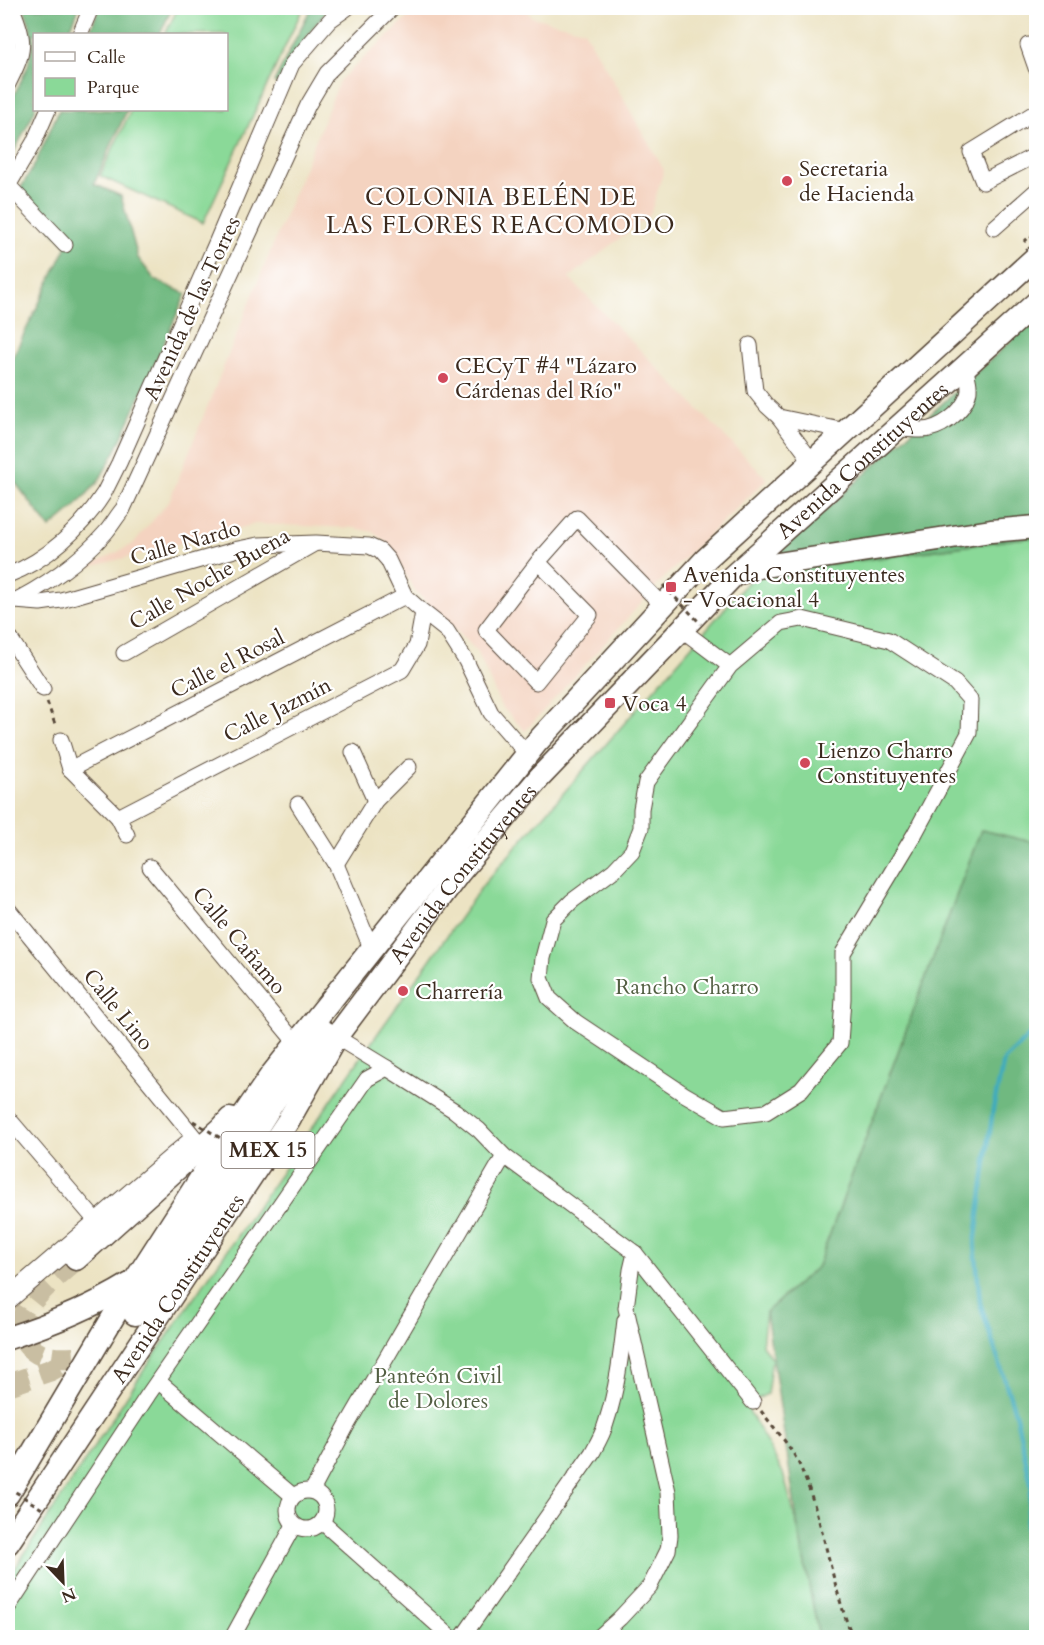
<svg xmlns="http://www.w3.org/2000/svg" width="1044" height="1645" font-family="Cardo,serif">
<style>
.built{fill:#f4d3c0}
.green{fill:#8ad998;stroke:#62825b;stroke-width:1.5}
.forest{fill:#6fb980;stroke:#55724f;stroke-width:1.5}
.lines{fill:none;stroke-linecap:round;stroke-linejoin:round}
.stream{stroke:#3eabbe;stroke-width:4.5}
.highway-tunnel{stroke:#c9bea2;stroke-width:22;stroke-dasharray:22 11;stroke-linecap:butt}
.minor-casing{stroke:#564637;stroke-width:17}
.major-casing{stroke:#564637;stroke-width:22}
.highway-casing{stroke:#564637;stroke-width:25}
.path{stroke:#564637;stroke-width:3;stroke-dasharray:4.5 4.5;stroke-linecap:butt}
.minor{stroke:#fff;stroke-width:15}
.major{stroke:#fff;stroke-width:20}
.highway{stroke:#fff;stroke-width:22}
.path-bridge{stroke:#564637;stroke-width:3;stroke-dasharray:4.5 4.5;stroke-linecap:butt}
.poi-dot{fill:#d1495b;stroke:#fff;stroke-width:2}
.labels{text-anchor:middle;stroke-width:4.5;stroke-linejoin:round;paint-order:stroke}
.shield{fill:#fff;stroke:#766a62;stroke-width:1.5}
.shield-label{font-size:21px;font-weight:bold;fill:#3b2a1e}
.poi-label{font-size:22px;fill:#3b2a1e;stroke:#fff;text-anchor:start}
.street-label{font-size:22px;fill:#3b2a1e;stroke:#fff}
.park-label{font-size:22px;fill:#535f43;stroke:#fff}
.neighbourhood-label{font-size:24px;letter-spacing:1.5px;fill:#3b2a1e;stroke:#fff}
</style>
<rect width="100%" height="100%" fill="#fff"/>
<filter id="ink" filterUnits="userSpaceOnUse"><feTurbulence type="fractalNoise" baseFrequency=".0167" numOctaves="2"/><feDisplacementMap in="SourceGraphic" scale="12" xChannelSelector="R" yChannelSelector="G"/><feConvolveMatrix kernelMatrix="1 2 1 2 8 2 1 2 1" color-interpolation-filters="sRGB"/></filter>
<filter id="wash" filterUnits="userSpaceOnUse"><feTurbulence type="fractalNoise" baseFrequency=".008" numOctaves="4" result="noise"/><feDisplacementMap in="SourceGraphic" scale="24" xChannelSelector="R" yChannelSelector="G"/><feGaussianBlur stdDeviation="1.35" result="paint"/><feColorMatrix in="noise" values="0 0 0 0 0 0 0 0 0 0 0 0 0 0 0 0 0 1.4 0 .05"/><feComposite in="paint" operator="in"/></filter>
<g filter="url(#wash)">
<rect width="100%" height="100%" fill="#ece3c3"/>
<path class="built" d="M418 8H523L532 17 584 30 664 170 650 215 569 278 767 479 664 578 525 731 501 706 477 651 415 591 387 543 373 532 355 528 255 524 86 568 133 544 169 501 340 80Z"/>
<g class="green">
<path d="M178 8H303L203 223 100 176 131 110H226V34H165Z"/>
<path d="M1036 537V843L981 830 818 1266 766 1312 762 1345 772 1359 767 1394 746 1405 783 1473 798 1528 819 1637H8V1579L144 1370 364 1053 483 885 754 575 1016 539Z"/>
</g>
<g class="forest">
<path d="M24 8H79L68 34H34L35 110 8 164V108L28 66 32 46 30 25Z"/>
<path d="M99 8H172L160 34H89Z"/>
<path d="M311 8H330C308 30 294 57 280 85L274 82Z"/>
<path d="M59 110H127L94 184 121 196 138 258 155 280 186 294 117 448 98 482 74 508 50 528 8 473V367L67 246 18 193 35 164Z"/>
<path d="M1036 318V537L1016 539 754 575Z"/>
<path d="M981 830 1036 843V1637H819L798 1528 766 1312 818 1266Z"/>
</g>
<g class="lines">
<path class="stream" d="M1036 1029 1004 1060 993 1109 975 1244 980 1303 1015 1412 1032 1487 1026 1526 1028 1570 1036 1598"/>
</g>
</g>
<g filter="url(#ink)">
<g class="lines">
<g class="highway-tunnel">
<path d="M74 1358C57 1359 38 1359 27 1344 23 1337 20 1329 21 1322 26 1300 60 1274 76 1259"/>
<path d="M8 1385 51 1370 70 1360"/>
</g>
<defs>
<g id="minor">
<path d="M80 34 91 8"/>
<path d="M1028 45 1036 68"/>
<path d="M8 84C25 50 26 43 12 8"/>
<path d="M1036 112 971 152 983 182 1036 155"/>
<path d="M8 185 65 245"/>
<path d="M8 186 34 142 48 110"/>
<path d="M994 228 1036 191"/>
<path d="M750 345 755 391 767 406 779 417 805 452 810 464"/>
<path d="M779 417 846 431"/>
<path d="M897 429C905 429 913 430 921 430 940 430 962 413 968 395 971 386 967 376 965 367"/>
<path d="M538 562 590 615 536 682 486 630 538 562 577 518 663 606"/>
<path d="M8 575C46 561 82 528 104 493 109 483 114 473 119 463L217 241 292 64 330 20 347 8"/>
<path d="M15 601 40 603 61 600 238 549 258 545 316 543 369 546 380 551 388 560 405 596 423 612 447 631 466 661 491 713 527 754"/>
<path d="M8 604C41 589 82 560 106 532 112 525 117 516 123 509L308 105 327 73 392 8"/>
<path d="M681 629 730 666 646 782 641 809V828L632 851 614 870 572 901 553 920 543 958 541 978 549 998 576 1022 684 1094 724 1117 766 1112 801 1090 840 1043 843 999V953L914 835 969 733 970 700 955 683 889 640 802 619 781 623 730 666"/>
<path d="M8 635 43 689"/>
<path d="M124 653 314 544"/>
<path d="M61 740 70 769 118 817 127 835"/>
<path d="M353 752 375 801"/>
<path d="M70 769 405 596"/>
<path d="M298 804 336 864 372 950"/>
<path d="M118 817 402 670 417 645 423 612"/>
<path d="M336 864 375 801 409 767"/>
<path d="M150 867 296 1043"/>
<path d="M8 909 195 1138"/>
<path d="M336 1037 387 1068"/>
<path d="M8 1118 97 1222"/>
<path d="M158 1381 293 1496"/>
<circle cx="307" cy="1510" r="19"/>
<path d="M312 1491 346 1427 504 1156"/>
<path d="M322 1522 452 1638"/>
<path d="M8 1607 148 1395 367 1079 387 1068 455 1111 479 1130 504 1156 635 1253 753 1402"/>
<path d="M232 1638 294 1525"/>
<path d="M462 1638 592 1453C597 1444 603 1434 606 1423 617 1390 621 1355 625 1320"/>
<path d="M598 1638 620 1618 650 1586 668 1550 670 1536 668 1492 626 1308 631 1270 635 1253"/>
</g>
<path id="major" d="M8 1299 189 1144"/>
<g id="highway">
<path d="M740 573 758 567 991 531 1036 527"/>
<path d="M76 1259 221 1129 230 1119"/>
<path d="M135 1314 149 1298 274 1101 325 1032"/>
<path d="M8 1338C51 1324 91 1308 130 1284"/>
<path d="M8 1494 134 1282 206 1170 272 1074 537 742 706 559 1036 257"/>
<path id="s1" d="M8 1543 288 1121 336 1037 459 873 540 777 733 576 1036 303"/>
</g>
</defs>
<use href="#minor" class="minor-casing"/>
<use href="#major" class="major-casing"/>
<use href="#highway" class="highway-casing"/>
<g class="path">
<path d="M1024 242 1030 236 1034 239"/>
<path d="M47 702 56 727"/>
<path d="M761 1411C774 1428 790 1445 799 1464 824 1519 830 1582 853 1638"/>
<path d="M8 1422 10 1421 13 1424"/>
</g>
<use href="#minor" class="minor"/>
<use href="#major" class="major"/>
<use href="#highway" class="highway"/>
<g class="path-bridge">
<path d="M663 585 701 624"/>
<path d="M193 1121 272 1170"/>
<path d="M8 1487 42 1509"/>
</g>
</g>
</g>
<g class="poi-dot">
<circle cx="787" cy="181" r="6"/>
<circle cx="443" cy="378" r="6"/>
<rect x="665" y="581" width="12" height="12" rx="3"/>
<rect x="604" y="697" width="12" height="12" rx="3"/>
<circle cx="805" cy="763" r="6"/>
<circle cx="403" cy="991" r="6"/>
</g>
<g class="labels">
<rect class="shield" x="221.5" y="1132" width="93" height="36" rx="4.5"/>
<g class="shield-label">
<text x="268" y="1157">MEX 15</text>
</g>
<g class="poi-label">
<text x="799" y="176">Secretaria<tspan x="799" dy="25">de Hacienda</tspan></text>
<text x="455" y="373">CECyT #4 "Lázaro<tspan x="455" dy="25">Cárdenas del Río"</tspan></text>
<text x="683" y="582">Avenida Constituyentes<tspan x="683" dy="25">- Vocacional 4</tspan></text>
<text x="622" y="711">Voca 4</text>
<text x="817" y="758">Lienzo Charro<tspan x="817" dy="25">Constituyentes</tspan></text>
<text x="415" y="999">Charrería</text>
</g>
<g class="street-label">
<text transform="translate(191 308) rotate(-65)" y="8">Avenida de las Torres</text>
<text dy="8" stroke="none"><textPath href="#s1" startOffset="1386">Avenida Constituyentes</textPath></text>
<text transform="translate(185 542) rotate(-16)" y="8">Calle Nardo</text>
<text transform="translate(209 578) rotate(-30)" y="8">Calle Noche Buena</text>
<text transform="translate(227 663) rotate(-27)" y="8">Calle el Rosal</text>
<text transform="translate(277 709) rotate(-27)" y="8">Calle Jazmín</text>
<text dy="8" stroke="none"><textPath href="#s1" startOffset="810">Avenida Constituyentes</textPath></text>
<text transform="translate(240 940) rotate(50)" y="8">Calle Cañamo</text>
<text transform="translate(119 1009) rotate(51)" y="8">Calle Lino</text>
<text dy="8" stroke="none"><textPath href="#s1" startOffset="306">Avenida Constituyentes</textPath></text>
</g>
<g class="park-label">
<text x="687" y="994">Rancho Charro</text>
<text x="438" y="1383">Panteón Civil<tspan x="438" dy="25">de Dolores</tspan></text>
</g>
<g class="neighbourhood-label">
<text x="501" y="205">COLONIA BELÉN DE<tspan x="501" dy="28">LAS FLORES REACOMODO</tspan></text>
</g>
</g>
<rect width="1044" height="1645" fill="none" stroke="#fff" stroke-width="30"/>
<rect x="33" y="33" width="195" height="78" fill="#ffffff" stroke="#b1aaa5" stroke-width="1.5"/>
<rect x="45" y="52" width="30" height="9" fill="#ffffff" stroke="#b1aaa5" stroke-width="1.5"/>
<text x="87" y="63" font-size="18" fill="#3b2a1e">Calle</text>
<rect x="45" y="78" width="30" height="18" fill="#8ad998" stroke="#b1aaa5" stroke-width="1.5"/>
<text x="87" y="93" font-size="18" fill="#3b2a1e">Parque</text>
<g transform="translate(63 1582) rotate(157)" stroke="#ffffff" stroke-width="4.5" paint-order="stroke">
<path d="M0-4.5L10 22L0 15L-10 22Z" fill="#3b2a1e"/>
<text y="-9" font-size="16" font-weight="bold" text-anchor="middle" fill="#3b2a1e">N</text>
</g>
</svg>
